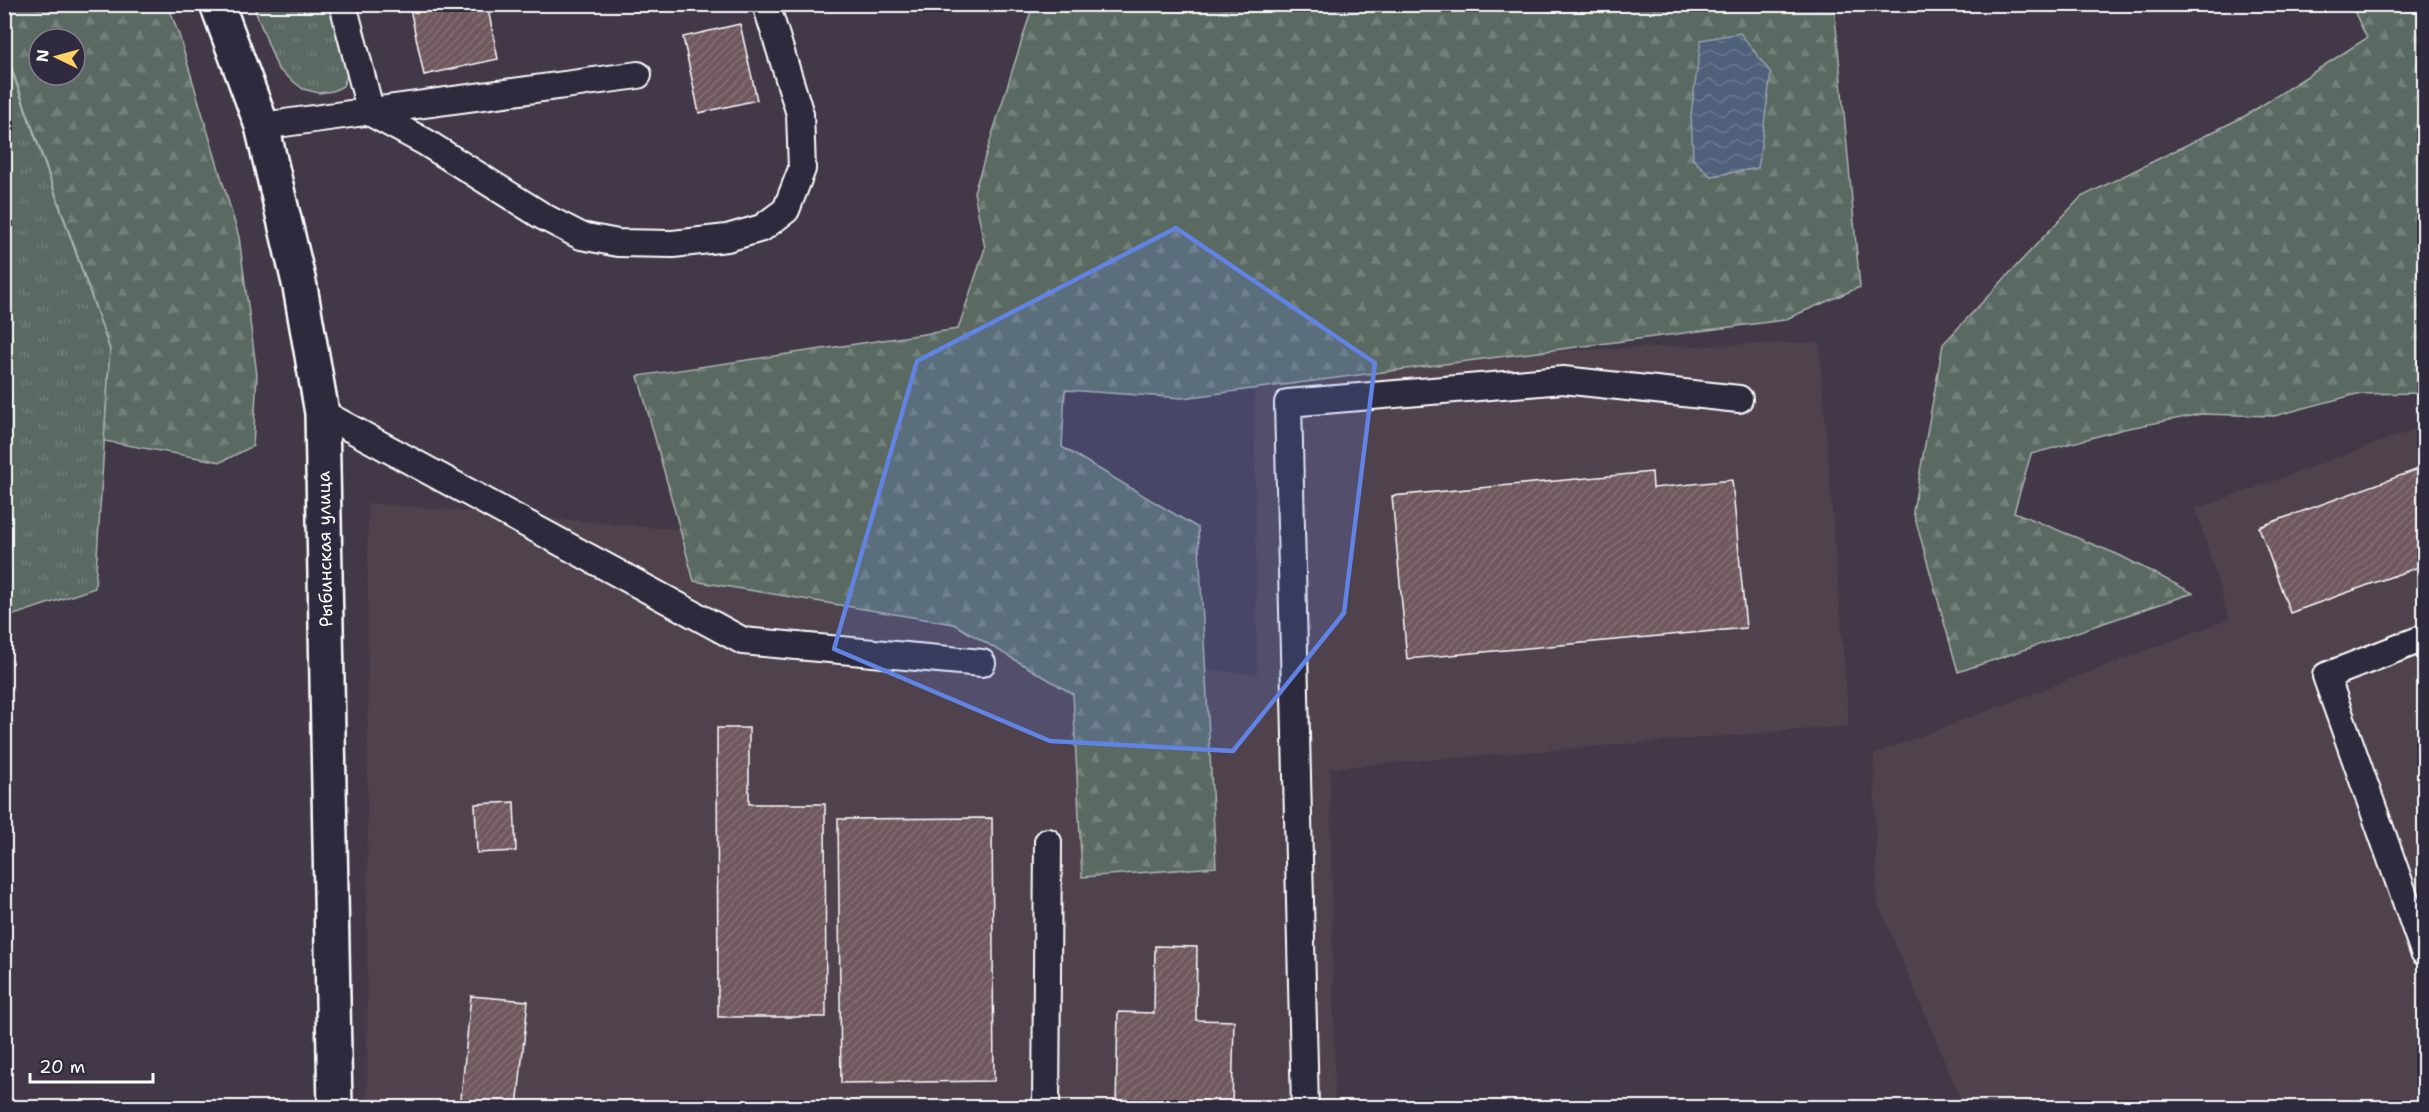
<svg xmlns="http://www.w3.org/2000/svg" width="2429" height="1112" font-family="'Shantell Sans',sans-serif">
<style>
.built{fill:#4f424e}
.grass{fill:url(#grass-tufts);stroke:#acb4b0;stroke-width:1.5}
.forest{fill:url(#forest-firs);stroke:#acb4b0;stroke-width:1.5;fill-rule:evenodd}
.water{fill:url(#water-waves);stroke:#96a0af;stroke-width:1.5}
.building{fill:url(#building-hatch);stroke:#fff;stroke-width:1.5}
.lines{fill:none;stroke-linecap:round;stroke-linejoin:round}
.service-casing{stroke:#fff;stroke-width:30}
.secondary-casing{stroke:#fff;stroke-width:38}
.service{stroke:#2f2a3d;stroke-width:26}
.secondary{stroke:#2f2a3d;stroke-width:33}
.marked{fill:#6183e4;fill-opacity:0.2;stroke:#6183e4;stroke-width:4.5;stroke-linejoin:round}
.labels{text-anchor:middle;stroke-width:4.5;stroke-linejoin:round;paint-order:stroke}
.street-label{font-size:18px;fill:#fff;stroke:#2f2a3d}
</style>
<defs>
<pattern id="grass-tufts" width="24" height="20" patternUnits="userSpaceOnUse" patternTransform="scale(1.5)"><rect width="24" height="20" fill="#5a6a62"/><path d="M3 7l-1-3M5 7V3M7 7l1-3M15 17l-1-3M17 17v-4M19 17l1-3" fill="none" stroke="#73807a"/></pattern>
<pattern id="forest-firs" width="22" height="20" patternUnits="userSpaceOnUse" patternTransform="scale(1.5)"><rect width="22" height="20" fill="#5a6a62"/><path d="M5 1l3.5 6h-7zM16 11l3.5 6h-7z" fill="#73807a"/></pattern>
<pattern id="water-waves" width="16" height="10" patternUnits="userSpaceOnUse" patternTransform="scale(1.5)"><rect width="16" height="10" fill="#50607a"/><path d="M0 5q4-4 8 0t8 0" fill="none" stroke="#6a788e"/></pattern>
<pattern id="building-hatch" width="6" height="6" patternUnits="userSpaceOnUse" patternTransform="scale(1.5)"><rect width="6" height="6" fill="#6e585d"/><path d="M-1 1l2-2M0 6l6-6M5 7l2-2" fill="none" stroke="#847175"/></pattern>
</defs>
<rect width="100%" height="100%" fill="#423847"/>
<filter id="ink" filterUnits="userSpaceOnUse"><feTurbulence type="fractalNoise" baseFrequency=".0167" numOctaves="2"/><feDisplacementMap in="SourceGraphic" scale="12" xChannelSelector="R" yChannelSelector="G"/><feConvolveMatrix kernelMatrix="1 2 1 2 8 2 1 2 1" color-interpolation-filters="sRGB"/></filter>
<g filter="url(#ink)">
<g class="built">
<path d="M1819 342 1849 726 1330 768 1335 1107 367 1108 368 503 719 533 1029 564 1025 655 1257 674 1254 363 1290 359Z"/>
<path d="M2424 426V1107H1964L1877 901 1874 754 2229 619 2196 509Z"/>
</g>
<g class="grass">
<path d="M253 5H329L348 73 343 86 333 91 319 93 303 89 278 69Z"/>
<path d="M4 49 110 350 95 588 5 618Z"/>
</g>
<g class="forest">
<path d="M4 5H168L179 35 239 237 257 375 253 446 221 462 104 441 110 349 5 49ZM39 39H75V75H39Z"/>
<path d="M1033 5H1834L1860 287 1784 320 1183 398 1065 390 1062 447 1198 528 1216 867 1082 877 1073 694 954 624 694 581 638 376 958 329 985 248 974 192ZM1693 159 1758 168 1711 176Z"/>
<path d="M2351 5H2424V393L2357 394 2274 416 2201 414 2124 429 2031 454 2014 512 2119 555 2193 593 1958 672 1913 511 1943 344 2081 197 2245 116 2367 38Z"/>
</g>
<path class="water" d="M1740 33 1771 73 1758 168 1711 176 1693 159 1691 114 1701 40Z"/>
<g class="building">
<path d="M409 4H487L498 59 424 75Z"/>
<path d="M740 24 757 100 699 113 683 37Z"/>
<path d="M2424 467V565L2290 613 2259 527Z"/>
<path d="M1652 472 1653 488 1732 480 1746 628 1407 659 1392 496Z"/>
<path d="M2424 676V693L2419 679Z"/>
<path d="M717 728H749V804H825L826 1017H718Z"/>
<path d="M514 802 516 851 477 853 475 804Z"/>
<path d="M992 818 994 1081 841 1083 838 819Z"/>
<path d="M1155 946 1197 947 1196 1020 1234 1021 1232 1108H1116L1118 1012 1154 1013Z"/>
<path d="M471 996 528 1001 517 1108H460Z"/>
</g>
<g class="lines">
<defs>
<g id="service">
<path d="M343 4 371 113 425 142 544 217 581 236 618 243 673 244 727 238 762 228 786 210 802 169 800 114 766 4"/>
<path d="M262 126 638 75"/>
<path d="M322 413 743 641 982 663"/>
<path d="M2424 638 2326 676 2424 952"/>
<path d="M1046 1108 1048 842"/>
<path d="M1305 1108 1288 403 1563 380 1739 399"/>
</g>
<path id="secondary" d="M217 4 262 126 300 287 322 413 335 1108"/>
</defs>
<use href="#service" class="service-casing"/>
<use href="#secondary" class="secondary-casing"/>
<use href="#service" class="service"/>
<use href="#secondary" class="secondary"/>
</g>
</g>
<path class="marked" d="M1176 228 1375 363 1344 613 1233 751 1050 741 834 649 917 361Z"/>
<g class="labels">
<g class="street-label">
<text transform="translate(325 549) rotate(-91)" y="6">Рыбинская улица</text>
</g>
</g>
<rect width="2429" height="1112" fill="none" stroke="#2f2a3d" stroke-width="24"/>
<rect x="12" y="12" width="2405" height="1088" fill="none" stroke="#fff" stroke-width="2" filter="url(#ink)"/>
<g transform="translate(57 57) rotate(275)"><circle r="28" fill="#2f2a3d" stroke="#827f8b" stroke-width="1.5"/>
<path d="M0-4.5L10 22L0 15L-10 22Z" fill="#ffd166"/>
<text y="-9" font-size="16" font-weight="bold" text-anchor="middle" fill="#ffffff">N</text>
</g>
<path d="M30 1073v9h123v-9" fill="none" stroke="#ffffff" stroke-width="3"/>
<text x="39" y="1073" font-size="18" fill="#ffffff" stroke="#2f2a3d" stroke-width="4.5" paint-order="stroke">20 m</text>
</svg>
